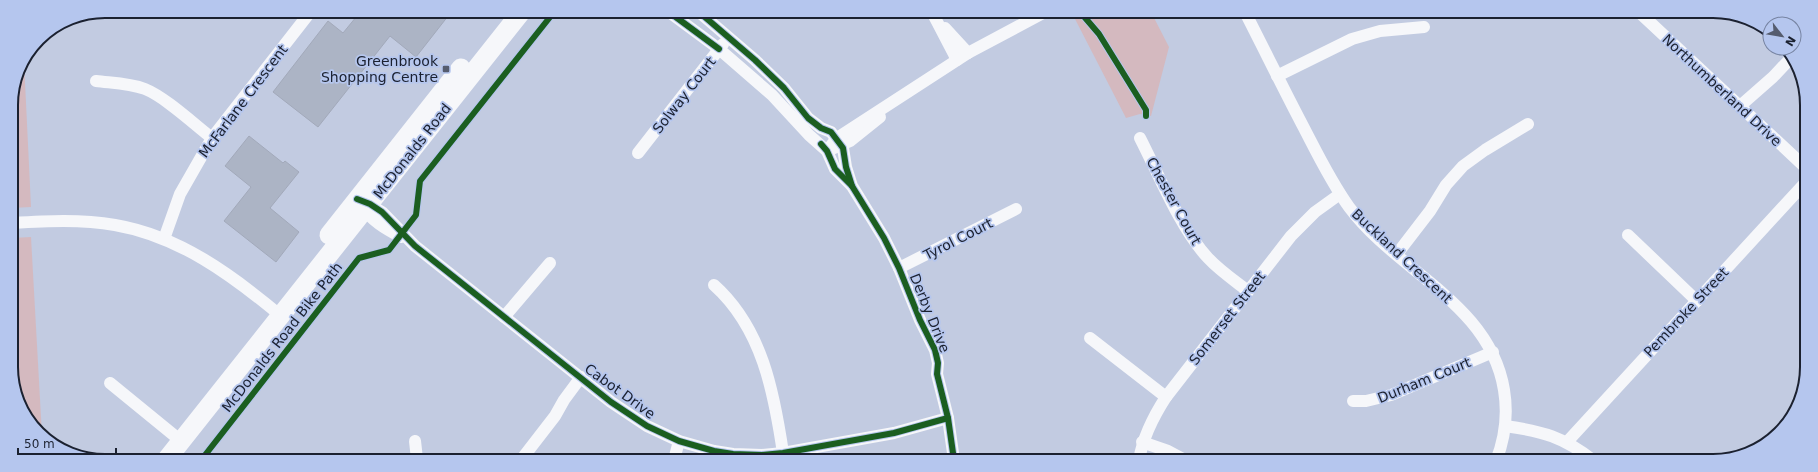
<svg xmlns="http://www.w3.org/2000/svg" width="1818" height="472" font-family="'DejaVu Sans',sans-serif">
<style>
.green{fill:#d4b9bf}
.building{fill:#acb4c5;stroke:#a2a9ba}
.lines{fill:none;stroke-linecap:round;stroke-linejoin:round}
.street{stroke:#f6f7fa;stroke-width:12}
.primary{stroke:#f6f7fa;stroke-width:19}
.cycleway-casing{stroke:#b5c6ee;stroke-width:8}
.cycleway{stroke:#1b5e20;stroke-width:6}
.poi-dot{fill:#555c6e;stroke:#b5c6ee;stroke-width:1.5}
.labels{text-anchor:middle;stroke-width:3.5;stroke-linejoin:round;paint-order:stroke}
.poi-label{font-size:14px;fill:#1b2130;stroke:#b5c6ee;text-anchor:end}
.street-label{font-size:14px;fill:#1b2130;stroke:#b5c6ee}
.rim{fill:none;stroke:#1b2130;stroke-width:2}
</style>
<rect width="100%" height="100%" fill="#c2cbe1"/>
<g class="green">
<path d="M1087 12H1151L1169 47 1151 116 1140 114 1126 118 1075 19Z"/>
<path d="M24 61 31 207 12 208C12 171 4 90 24 61Z"/>
<path d="M31 237 42 435 39 434 13 385 12 238Z"/>
</g>
<g class="building">
<path d="M361 11H405L411 16 415 11H452L416 57 390 36 318 127 273 92 328 21 343 33Z"/>
<path d="M249 136 283 163 285 161 299 172 270 208 299 232 276 262 224 221 251 187 225 166Z"/>
</g>
<g class="lines">
<g class="street">
<path d="M669 12 719 49 772 95 809 135 827 151 835 169 851 185"/>
<path d="M699 12 755 60 784 88 808 118 821 128 831 132 843 148 846 167 852 186 884 238 899 268 920 320 935 350 938 363 937 374 948 418 954 460"/>
<path d="M932 12 957 60"/>
<path d="M1245 12C1265 51 1284 90 1304 128 1318 155 1331 182 1349 207 1397 272 1490 303 1504 390 1508 414 1505 438 1496 461"/>
<path d="M1640 13 1805 167"/>
<path d="M945 28 968 53"/>
<path d="M1277 76 1352 39 1380 31 1424 27"/>
<path d="M96 81C112 83 129 83 145 89 165 97 194 124 212 138"/>
<path d="M1740 106 1773 77 1790 59"/>
<path d="M1140 138C1159 175 1180 228 1208 258 1220 271 1235 281 1248 291"/>
<path d="M834 148 850 141 880 117"/>
<path d="M827 151 837 138 968 53 1045 12"/>
<path d="M638 153 723 44"/>
<path d="M364 201 382 212 415 246 611 402 647 426 679 441 714 451 733 454 762 455 783 453 894 433 948 418"/>
<path d="M361 205C370 220 386 229 401 237"/>
<path d="M12 223C46 221 81 219 115 225 179 236 232 275 281 316"/>
<path d="M1628 235 1697 301"/>
<path d="M164 239 180 194 212 138 311 11"/>
<path d="M1397 254 1430 211 1446 185 1463 166 1485 150 1528 124"/>
<path d="M899 268 1016 209"/>
<path d="M714 285C762 328 774 392 783 453"/>
<path d="M504 317 550 263"/>
<path d="M1090 338 1166 397"/>
<path d="M110 383 181 441"/>
<path d="M1353 401H1366L1391 395 1493 352"/>
<path d="M1505 426C1542 431 1564 437 1594 461"/>
<path d="M415 441 417 459"/>
<path d="M1142 442 1168 451 1185 460"/>
<path d="M1567 442 1805 183"/>
<path d="M521 460 555 416 564 400 581 377"/>
<path d="M674 460 679 441"/>
<path d="M1139 460C1143 437 1153 417 1166 397L1291 236 1315 212 1340 194"/>
</g>
<g class="primary">
<path d="M329 235 461 68"/>
<path d="M167 459 522 11"/>
</g>
<defs>
<g id="cycleway">
<path d="M669 12 719 49"/>
<path d="M699 12 755 60 784 88 808 118 821 128 831 132 843 148 846 167 852 186 884 238 899 268 920 320 935 350 938 363 937 374 948 418 954 460"/>
<path d="M1081 13 1099 34 1146 110V116"/>
<path d="M821 144 827 151 835 169 852 186"/>
<path d="M357 199 370 204 382 212 415 246 611 402 647 426 679 441 714 451 733 454 762 455 783 453 894 433 948 418"/>
<path d="M202 459 359 258 389 250 416 215 420 181 554 12"/>
</g>
</defs>
<use href="#cycleway" class="cycleway-casing"/>
<use href="#cycleway" class="cycleway"/>
</g>
<rect class="poi-dot" x="442" y="65" width="8" height="8" rx="2"/>
<g class="labels">
<g class="poi-label">
<text x="438" y="66">Greenbrook<tspan x="438" dy="16">Shopping Centre</tspan></text>
</g>
<g class="street-label">
<text transform="translate(1722 90) rotate(43)" y="5">Northumberland Drive</text>
<text transform="translate(684 95) rotate(-52)" y="5">Solway Court</text>
<text transform="translate(243 101) rotate(-53)" y="5">McFarlane Crescent</text>
<text transform="translate(412 151) rotate(-52)" y="5">McDonalds Road</text>
<text transform="translate(1174 201) rotate(61)" y="5">Chester Court</text>
<text transform="translate(958 239) rotate(-27)" y="5">Tyrol Court</text>
<text transform="translate(1402 256) rotate(43)" y="5">Buckland Crescent</text>
<text transform="translate(1686 312) rotate(-47)" y="5">Pembroke Street</text>
<text transform="translate(930 313) rotate(68)" y="5">Derby Drive</text>
<text transform="translate(1227 318) rotate(-52)" y="5">Somerset Street</text>
<text transform="translate(282 337) rotate(-52)" y="5">McDonalds Road Bike Path</text>
<text transform="translate(1424 380) rotate(-22)" y="5">Durham Court</text>
<text transform="translate(620 391) rotate(36)" y="5">Cabot Drive</text>
</g>
</g>
<path d="M0 0H1818V472H0ZM105 18H1713A87 87 0 0 1 1800 105V367A87 87 0 0 1 1713 454H105A87 87 0 0 1 18 367V105A87 87 0 0 1 105 18Z" fill="#b5c6ee" fill-rule="evenodd"/>
<path class="rim" d="M105 18H1713A87 87 0 0 1 1800 105V367A87 87 0 0 1 1713 454H105A87 87 0 0 1 18 367V105A87 87 0 0 1 105 18Z"/>
<g transform="translate(1782 36) rotate(121)"><circle r="19" fill="#b5c6ee" stroke="#7784a2"/>
<path d="M0-3L7 15L0 10L-7 15Z" fill="#555c6e"/>
<text y="-6" font-size="11" font-weight="bold" text-anchor="middle" fill="#1b2130">N</text>
</g>
<path d="M18 448v6h98v-6" fill="none" stroke="#1b2130" stroke-width="2"/>
<text x="24" y="448" font-size="12" fill="#1b2130" stroke="#b5c6ee" stroke-width="3" paint-order="stroke">50 m</text>
</svg>
